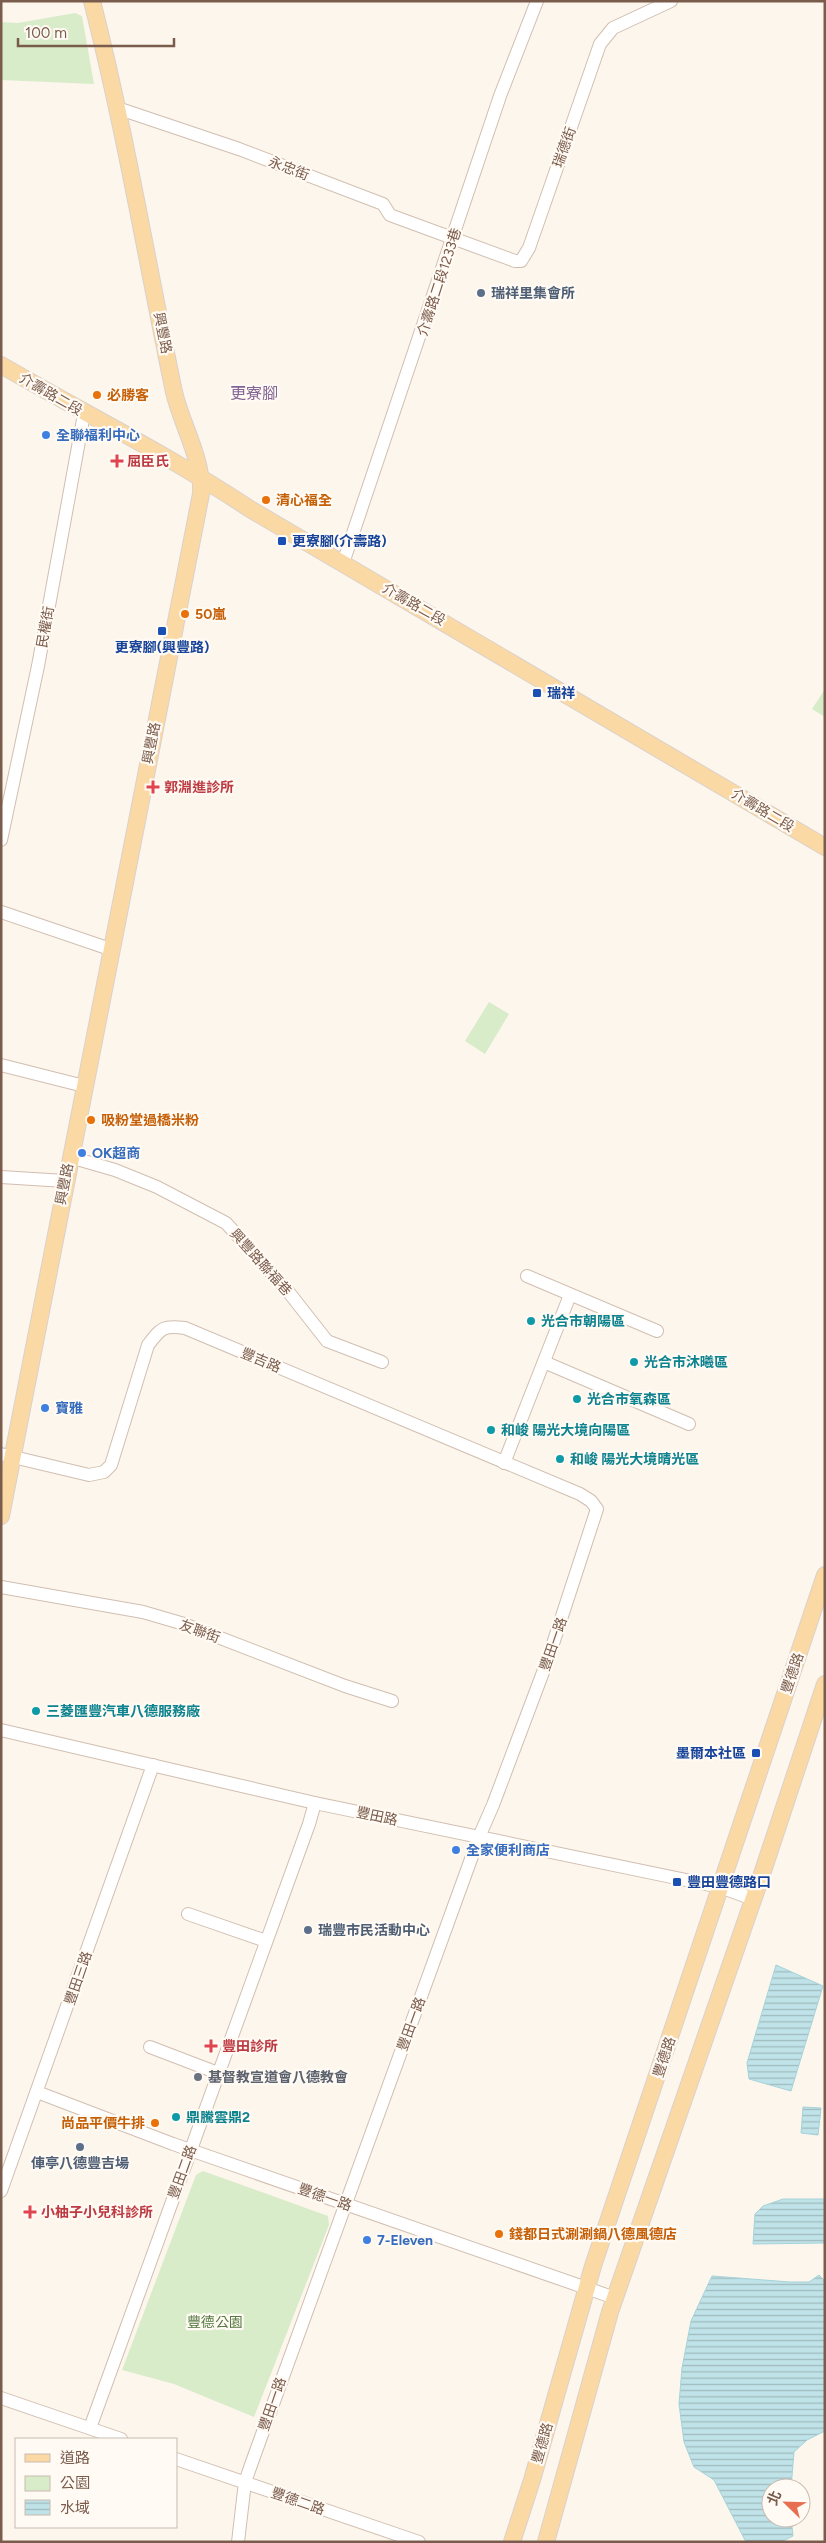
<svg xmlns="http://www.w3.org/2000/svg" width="826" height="2543" font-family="Figtree,'Noto Sans TC',sans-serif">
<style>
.park{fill:#d8ecc9}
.water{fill:url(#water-rules);stroke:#a5d3da}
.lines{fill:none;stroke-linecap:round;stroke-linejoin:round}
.minor-casing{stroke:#d1beb0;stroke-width:14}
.major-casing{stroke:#dad1cd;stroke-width:18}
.minor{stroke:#fff;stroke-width:12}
.major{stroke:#fbd9a5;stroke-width:16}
.service-dot{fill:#5c6f8a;stroke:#fffaf3;stroke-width:2}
.food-dot{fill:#e8710a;stroke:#fffaf3;stroke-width:2}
.shop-dot{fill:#3f7fe0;stroke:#fffaf3;stroke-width:2}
.health-dot{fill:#e0444e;stroke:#fffaf3;stroke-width:2}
.transit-dot{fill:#1a4fb4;stroke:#fffaf3;stroke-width:2}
.culture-dot{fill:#0f9aa8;stroke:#fffaf3;stroke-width:2}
.worship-dot{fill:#6b7280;stroke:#fffaf3;stroke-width:2}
.labels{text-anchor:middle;stroke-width:4.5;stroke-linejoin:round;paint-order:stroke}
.street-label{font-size:14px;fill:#7a5c4d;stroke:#fffaf3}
.service-label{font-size:14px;font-weight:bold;fill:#4e5e75;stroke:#fffaf3;text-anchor:start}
.food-label{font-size:14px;font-weight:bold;fill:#c56008;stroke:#fffaf3;text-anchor:start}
.shop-label{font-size:14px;font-weight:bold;fill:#366cbe;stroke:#fffaf3;text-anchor:start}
.health-label{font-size:14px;font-weight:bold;fill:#be3a42;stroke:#fffaf3;text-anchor:start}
.transit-label{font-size:14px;font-weight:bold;fill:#164399;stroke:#fffaf3;text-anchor:start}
.culture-label{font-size:14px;font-weight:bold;fill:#0d838f;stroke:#fffaf3;text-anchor:start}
.worship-label{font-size:14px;font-weight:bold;fill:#5b616d;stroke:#fffaf3;text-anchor:start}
.park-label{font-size:14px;fill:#537a41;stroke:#fffaf3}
.quarter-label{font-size:16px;fill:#846695;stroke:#fffaf3}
</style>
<defs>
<pattern id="water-rules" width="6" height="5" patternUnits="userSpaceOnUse" patternTransform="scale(1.25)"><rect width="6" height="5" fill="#bfe3e8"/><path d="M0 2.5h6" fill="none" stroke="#a0bbbe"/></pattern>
</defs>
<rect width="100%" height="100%" fill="#fdf6ec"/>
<g class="park">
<path d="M75 13 82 16 94 84 1 80V22L18 23Z"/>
<path d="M825 689V717L812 709Z"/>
<path d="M489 1002 509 1014 485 1054 465 1041Z"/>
<path d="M203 2171 328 2216 329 2225 254 2417 174 2384 122 2370 196 2175Z"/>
</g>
<g class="water">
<path d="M776 1965 823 1986 791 2091 749 2079 747 2063Z"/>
<path d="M803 2107 821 2108 818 2135 801 2133Z"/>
<path d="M783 2199H825V2243L753 2244 755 2214 763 2206Z"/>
<path d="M819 2275 824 2280 825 2289V2431L807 2440 794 2452 791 2488H771V2518H791L793 2536 781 2542H746L714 2480 694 2467 684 2442 679 2404 682 2368 691 2321 712 2276 790 2282H809Z"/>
</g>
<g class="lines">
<defs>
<g id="minor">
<path d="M117 108 239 149 383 204 390 215 398 218 515 261H521L529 248 600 44 613 28 671 1"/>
<path d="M343 563 500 96 537 1"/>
<path d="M1 840 38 666 84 414"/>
<path d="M1 912 110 949"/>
<path d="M1 1065 84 1086"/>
<path d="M70 1157 115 1170 157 1187 226 1223 287 1290 327 1341 382 1362"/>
<path d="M1 1177 65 1181"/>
<path d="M527 1276 657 1331"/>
<path d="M544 1362 689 1424"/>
<path d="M1 1454 89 1475 104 1472 111 1465 148 1345C161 1328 163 1325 185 1328L580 1494 591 1501 597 1509 548 1659 493 1805 479 1837 252 2462 245 2482 238 2542"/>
<path d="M504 1463 570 1295"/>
<path d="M1 1587 143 1612 184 1624 345 1686 392 1701"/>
<path d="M1 1730 315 1803 720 1887 753 1899"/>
<path d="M188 1914 266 1941"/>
<path d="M150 2047 218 2073"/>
<path d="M37 2092 173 2144 615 2298"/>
<path d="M1 2191 153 1765"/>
<path d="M1 2398 121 2439"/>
<path d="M90 2428 309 1824 315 1803"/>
<path d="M176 2459 419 2542"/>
</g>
<g id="major">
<path d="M1 365C84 413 170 456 250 509L825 847"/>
<path d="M1 1516 201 494C203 459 182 426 174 392 147 262 125 130 92 1"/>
<path d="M512 2542 532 2480 593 2266 825 1575"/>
<path d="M546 2542 610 2312 761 1877 825 1684"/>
</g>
</defs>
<use href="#minor" class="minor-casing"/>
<use href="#major" class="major-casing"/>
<use href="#minor" class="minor"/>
<use href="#major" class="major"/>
</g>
<g class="service-dot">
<circle cx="481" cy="293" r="5"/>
<circle cx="308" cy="1930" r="5"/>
<circle cx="80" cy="2147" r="5"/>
</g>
<g class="food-dot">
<circle cx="97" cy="395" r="5"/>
<circle cx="266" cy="500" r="5"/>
<circle cx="185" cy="614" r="5"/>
<circle cx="91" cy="1120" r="5"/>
<circle cx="155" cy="2123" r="5"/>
<circle cx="499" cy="2234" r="5"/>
</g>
<g class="shop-dot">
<circle cx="46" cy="435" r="5"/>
<circle cx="82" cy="1153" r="5"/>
<circle cx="45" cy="1408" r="5"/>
<circle cx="456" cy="1850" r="5"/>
<circle cx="367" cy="2240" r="5"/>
</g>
<g class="health-dot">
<path d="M114.5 453.5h5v5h5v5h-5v5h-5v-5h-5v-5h5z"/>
<path d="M150.5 779.5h5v5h5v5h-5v5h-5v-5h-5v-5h5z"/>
<path d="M208.5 2038.5h5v5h5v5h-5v5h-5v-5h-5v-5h5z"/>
<path d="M27.5 2204.5h5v5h5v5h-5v5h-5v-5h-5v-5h5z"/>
</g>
<g class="transit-dot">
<rect x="277" y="536" width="10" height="10" rx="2.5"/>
<rect x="157" y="626" width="10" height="10" rx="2.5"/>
<rect x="532" y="688" width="10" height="10" rx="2.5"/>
<rect x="751" y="1748" width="10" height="10" rx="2.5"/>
<rect x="672" y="1877" width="10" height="10" rx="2.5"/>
</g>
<g class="culture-dot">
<circle cx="531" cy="1321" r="5"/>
<circle cx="634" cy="1362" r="5"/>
<circle cx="577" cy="1399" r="5"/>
<circle cx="491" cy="1430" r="5"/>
<circle cx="560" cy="1459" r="5"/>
<circle cx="36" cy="1711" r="5"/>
<circle cx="176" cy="2117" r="5"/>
</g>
<circle class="worship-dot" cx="198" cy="2077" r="5"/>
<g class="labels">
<g class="street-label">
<text transform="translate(564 147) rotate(-70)" y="5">瑞德街</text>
<text transform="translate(289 168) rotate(21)" y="5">永忠街</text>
<text transform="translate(439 282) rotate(-72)" y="5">介壽路二段1233巷</text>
<text transform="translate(163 333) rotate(79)" y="5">興豐路</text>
<text transform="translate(51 394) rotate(30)" y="5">介壽路二段</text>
<text transform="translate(414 604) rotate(30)" y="5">介壽路二段</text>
<text transform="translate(45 627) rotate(-80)" y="5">民權街</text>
<text transform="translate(151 743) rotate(-79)" y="5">興豐路</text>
<text transform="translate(763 810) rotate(31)" y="5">介壽路二段</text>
<text transform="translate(64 1184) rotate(-79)" y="5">興豐路</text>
<text transform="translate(261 1262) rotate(48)" y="5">興豐路聯福巷</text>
<text transform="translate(261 1360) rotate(23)" y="5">豐吉路</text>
<text transform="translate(200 1631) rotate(20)" y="5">友聯街</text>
<text transform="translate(553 1644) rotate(-71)" y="5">豐田一路</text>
<text transform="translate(792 1673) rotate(-71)" y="5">豐德路</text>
<text transform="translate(377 1816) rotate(12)" y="5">豐田路</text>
<text transform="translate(78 1978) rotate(-71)" y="5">豐田三路</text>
<text transform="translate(411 2024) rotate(-70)" y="5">豐田一路</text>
<text transform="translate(664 2057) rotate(-72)" y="5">豐德路</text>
<text transform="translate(182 2172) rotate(-70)" y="5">豐田二路</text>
<text transform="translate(325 2197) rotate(19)" y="5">豐德一路</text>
<text transform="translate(272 2404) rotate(-71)" y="5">豐田一路</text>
<text transform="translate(542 2443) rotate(-74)" y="5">豐德路</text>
<text transform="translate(298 2501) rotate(19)" y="5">豐德二路</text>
</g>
<g class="service-label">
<text x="491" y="298">瑞祥里集會所</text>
<text x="318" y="1935">瑞豐市民活動中心</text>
<text x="80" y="2168" text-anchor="middle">俥亭八德豐吉場</text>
</g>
<g class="food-label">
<text x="107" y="400">必勝客</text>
<text x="276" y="505">清心福全</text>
<text x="195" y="619">50嵐</text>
<text x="101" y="1125">吸粉堂過橋米粉</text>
<text x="145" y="2128" text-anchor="end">尚品平價牛排</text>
<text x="509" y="2239">錢都日式涮涮鍋八德風德店</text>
</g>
<g class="shop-label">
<text x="56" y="440">全聯福利中心</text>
<text x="92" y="1158">OK超商</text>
<text x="55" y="1413">寶雅</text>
<text x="466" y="1855">全家便利商店</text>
<text x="377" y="2245">7-Eleven</text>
</g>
<g class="health-label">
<text x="127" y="466">屈臣氏</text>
<text x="164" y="792">郭淵進診所</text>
<text x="222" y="2051">豐田診所</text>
<text x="41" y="2217">小柚子小兒科診所</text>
</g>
<g class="transit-label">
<text x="292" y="546">更寮腳(介壽路)</text>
<text x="162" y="652" text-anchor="middle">更寮腳(興豐路)</text>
<text x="547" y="698">瑞祥</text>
<text x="746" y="1758" text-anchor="end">墨爾本社區</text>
<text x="687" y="1887">豐田豐德路口</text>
</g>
<g class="culture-label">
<text x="541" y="1326">光合市朝陽區</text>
<text x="644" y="1367">光合市沐曦區</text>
<text x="587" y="1404">光合市氧森區</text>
<text x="501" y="1435">和峻 陽光大境向陽區</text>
<text x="570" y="1464">和峻 陽光大境晴光區</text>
<text x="46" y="1716">三菱匯豐汽車八德服務廠</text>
<text x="186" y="2122">鼎騰雲鼎2</text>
</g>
<g class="worship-label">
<text x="208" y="2082">基督教宣道會八德教會</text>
</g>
<g class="park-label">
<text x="215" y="2327">豐德公園</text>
</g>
<g class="quarter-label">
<text x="254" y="399">更寮腳</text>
</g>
</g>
<rect width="826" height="2543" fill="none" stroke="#7a5c4d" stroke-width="5"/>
<rect x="15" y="2438" width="162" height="90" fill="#fffaf3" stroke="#cabbb1"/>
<rect x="25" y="2454" width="25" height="8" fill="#fbd9a5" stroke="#cabbb1"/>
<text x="60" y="2463" font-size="15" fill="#7a5c4d">道路</text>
<rect x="25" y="2476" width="25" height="15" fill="#d8ecc9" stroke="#cabbb1"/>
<text x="60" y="2488" font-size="15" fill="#7a5c4d">公園</text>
<rect x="25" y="2500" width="25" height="15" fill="url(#water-rules)" stroke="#cabbb1"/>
<text x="60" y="2513" font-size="15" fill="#7a5c4d">水域</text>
<g transform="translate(786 2503) rotate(293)"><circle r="24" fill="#fffaf3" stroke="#cabbb1"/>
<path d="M0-4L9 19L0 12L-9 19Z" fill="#e76f51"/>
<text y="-8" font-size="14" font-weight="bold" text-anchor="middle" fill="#7a5c4d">北</text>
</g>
<path d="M18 38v8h156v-8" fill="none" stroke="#7a5c4d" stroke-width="2.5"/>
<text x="25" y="38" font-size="15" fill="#7a5c4d" stroke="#fffaf3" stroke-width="4" paint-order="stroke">100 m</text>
</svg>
